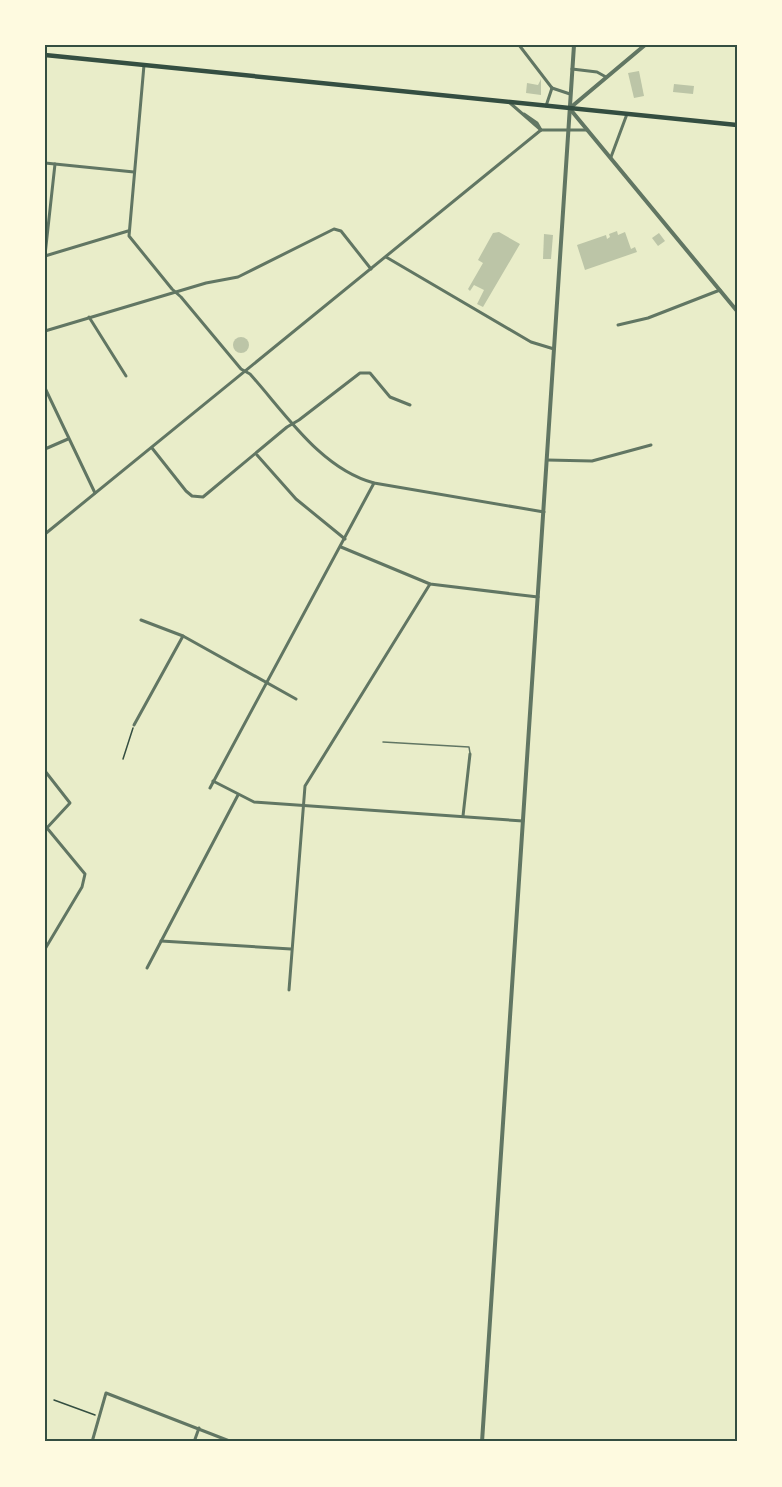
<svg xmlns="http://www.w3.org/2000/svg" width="782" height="1487" font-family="'Public Sans',sans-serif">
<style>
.building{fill:#bcc5a7}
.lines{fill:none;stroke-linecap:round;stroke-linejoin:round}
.path{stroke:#344e41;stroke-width:1.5}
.service{stroke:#617663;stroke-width:1.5}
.minor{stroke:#617663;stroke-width:3}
.tertiary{stroke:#617663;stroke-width:4}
.primary{stroke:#344e41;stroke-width:4.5}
.neatline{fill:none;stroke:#344e41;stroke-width:2}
</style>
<rect width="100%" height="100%" fill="#e9edc9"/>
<g class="building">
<path d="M639 71 644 96 634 98 628 73Z"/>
<path d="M541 79V95L526 93 527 83 538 85Z"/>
<path d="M674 84 694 86 693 94 673 92Z"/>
<path d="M617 231 618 235 625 232 631 249 635 247 637 252 585 270 577 245 606 235 607 239 610 237 609 234Z"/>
<path d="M499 232 520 244 483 307 477 304 484 290 474 285 470 291 468 289 483 263 478 260 493 233Z"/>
<path d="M659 233 665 241 658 246 652 238Z"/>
<path d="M544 234 553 235 551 259H543Z"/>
<circle cx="241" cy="345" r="8"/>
</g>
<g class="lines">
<g class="path">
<path d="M123 759 133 728"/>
<path d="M54 1400 95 1415"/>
</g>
<path class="service" d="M383 742 469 747 470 753"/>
<g class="minor">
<path d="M519 45 552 88"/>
<path d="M144 65 129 236 172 289 181 297 241 369 250 374C285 413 321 469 374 483L544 512"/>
<path d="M572 69 597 72 606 77"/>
<path d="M552 88 570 94"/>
<path d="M510 103 541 130H587"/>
<path d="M546 106 552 88"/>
<path d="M524 114 537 123 541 130"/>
<path d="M611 157 627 114"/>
<path d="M45 163 134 172"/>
<path d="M45 255 55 164"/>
<path d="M45 256 128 231"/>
<path d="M386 257 531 342 554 349"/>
<path d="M89 317 126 376"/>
<path d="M618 325 648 318 720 290"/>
<path d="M45 331 206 283 238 277 334 229 341 231 371 269"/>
<path d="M45 388 95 493"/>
<path d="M152 448 186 491 192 496 203 497 287 427 299 420 360 373H370L390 397 410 405"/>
<path d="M45 449 68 439"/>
<path d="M257 455 296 499 345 539"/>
<path d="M547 460 592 461 651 445"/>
<path d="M45 534 541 130"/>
<path d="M341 547 430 584 538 597"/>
<path d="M141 620 183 636 296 699"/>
<path d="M134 725 183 636"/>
<path d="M45 771 70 803 45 830"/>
<path d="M213 781 254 802 523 821"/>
<path d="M210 788 374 483"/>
<path d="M463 816 470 754"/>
<path d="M161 941 291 949"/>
<path d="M45 949 82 887 85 874 47 828"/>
<path d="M147 968 238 795"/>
<path d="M289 990 305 786 430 584"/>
<path d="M92 1442 106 1393 232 1442"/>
<path d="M194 1442 199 1428"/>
</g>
<g class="tertiary">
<path d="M570 108 645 45"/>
<path d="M570 109 737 311"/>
<path d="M482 1442 574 45"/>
</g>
<path class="primary" d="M45 55 737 125"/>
</g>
<rect width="782" height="1487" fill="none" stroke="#fefae0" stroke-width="93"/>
<rect x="46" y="46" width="690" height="1394" class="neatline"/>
</svg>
